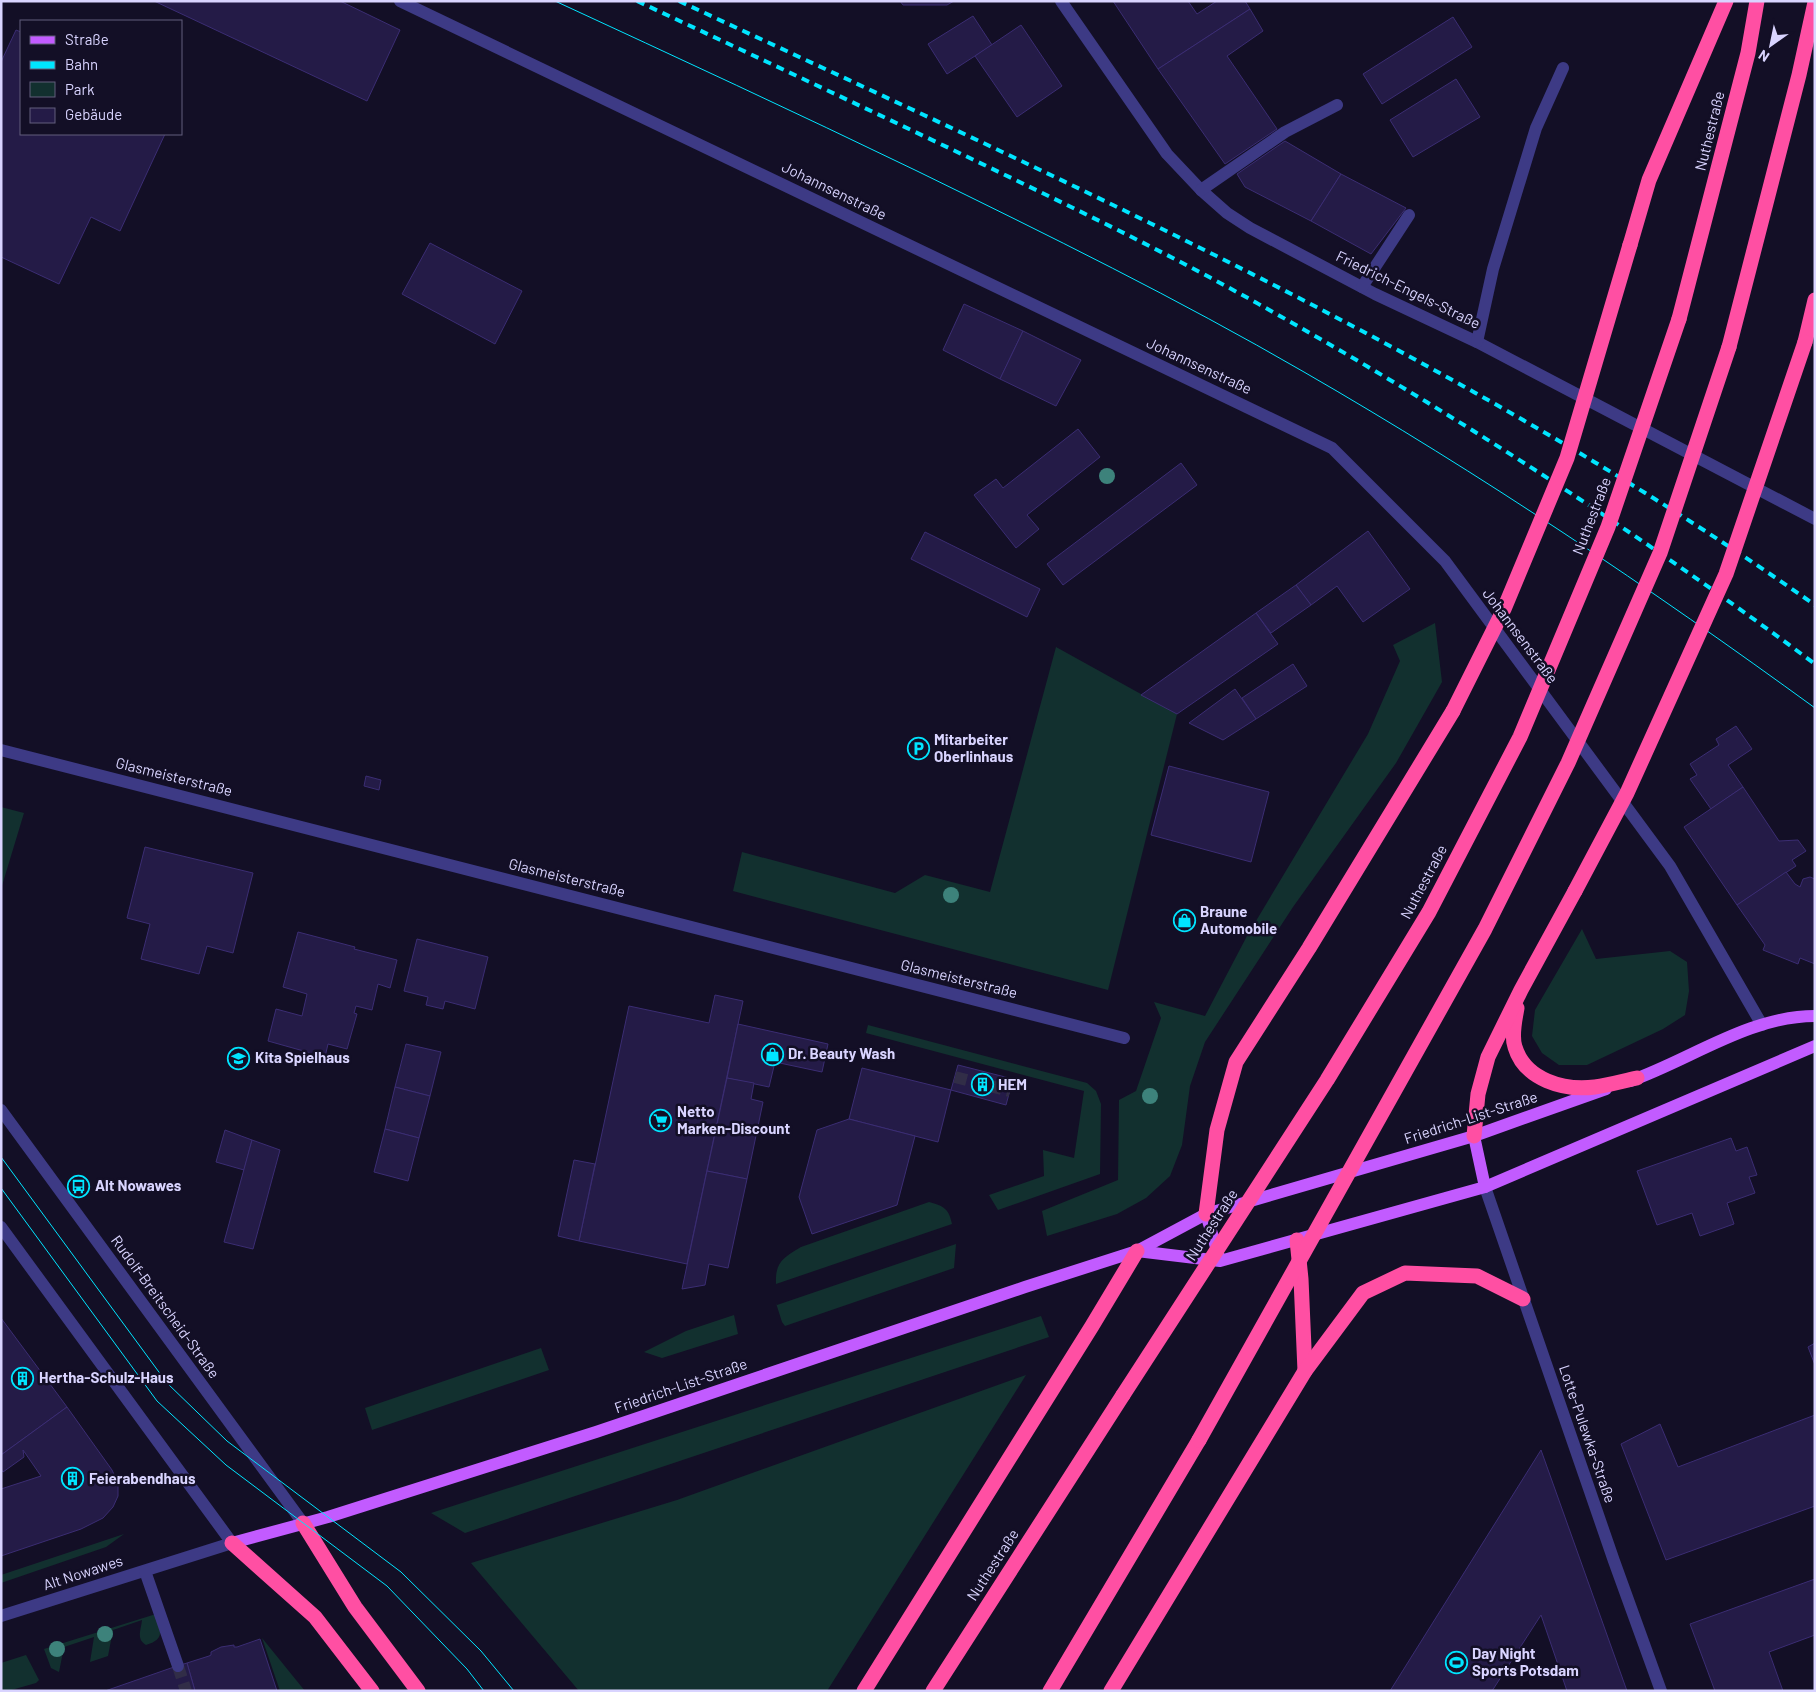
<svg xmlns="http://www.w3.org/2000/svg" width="1816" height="1692" font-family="Barlow,sans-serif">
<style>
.green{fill:#12302f}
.building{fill:#241b47;stroke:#3b2d73}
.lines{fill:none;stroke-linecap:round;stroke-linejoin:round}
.minor-tunnel{stroke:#312d47;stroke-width:12;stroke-dasharray:12 6;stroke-linecap:butt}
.minor{stroke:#3d3a85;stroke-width:12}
.major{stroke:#c25bff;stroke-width:12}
.highway{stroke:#ff4fa3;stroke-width:15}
.tram{stroke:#00e5ff;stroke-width:1}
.rail{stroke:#00e5ff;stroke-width:4;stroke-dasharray:8 6;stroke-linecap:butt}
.highway-bridge{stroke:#ff4fa3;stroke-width:15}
.tree{fill:#3d827b}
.labels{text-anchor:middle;stroke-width:5;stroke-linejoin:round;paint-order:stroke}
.street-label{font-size:15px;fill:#d9d4ff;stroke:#130f26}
.poi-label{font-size:15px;font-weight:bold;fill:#d9d4ff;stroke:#130f26;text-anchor:start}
</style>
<rect width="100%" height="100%" fill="#130f26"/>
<g class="green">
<path d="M1435 623 1442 682 1396 763 1293 907 1205 1042 1190 1086 1182 1145 1170 1176 1146 1198 1117 1214 1047 1236 1042 1211 1118 1180 1119 1100 1136 1091 1161 1018 1154 1002 1205 1016 1247 936 1368 734 1400 661 1393 645Z"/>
<path d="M1056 647 1177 714 1108 990 733 891 742 852 895 893 925 875 990 892Z"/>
<path d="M1 807 24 813 1 889Z"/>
<path d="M1582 929 1596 959 1670 951 1687 962 1689 991 1685 1015 1663 1029 1587 1065H1559L1542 1053 1532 1036 1535 1010Z"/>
<path d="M868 1025 1087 1083 1096 1091 1101 1104 1100 1174 998 1210 989 1195 1044 1176 1043 1150 1074 1158 1084 1091 866 1033Z"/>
<path d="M929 1202C944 1206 949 1209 952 1224L776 1284C775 1262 783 1258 801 1247Z"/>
<path d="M956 1244 954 1268 785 1326 782 1322 776 1303 777 1305Z"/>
<path d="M734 1315 738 1334 662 1358 644 1352 686 1331Z"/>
<path d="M1041 1316 1049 1337 465 1533 431 1513Z"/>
<path d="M541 1348 549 1370 372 1430 365 1408Z"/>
<path d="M1026 1375 827 1691H579L471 1563 677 1500Z"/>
<path d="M124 1534 106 1547 1 1583V1575Z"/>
<path d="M156 1614C160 1631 166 1639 146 1645 136 1639 141 1630 142 1620L113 1630 108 1656 90 1662 94 1637 64 1647 59 1672 51 1668 44 1649Z"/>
<path d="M262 1638 305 1691H280Z"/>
<path d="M26 1655 39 1680 36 1683 8 1691H1V1663Z"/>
</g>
<g class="building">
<path d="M154 1H340L400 30 367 101Z"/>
<path d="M900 1H954L947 5H903Z"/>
<path d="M1113 1H1188L1197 14 1217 1H1245L1250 9 1158 69Z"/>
<path d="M1250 9 1263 31 1227 56 1277 129 1225 164 1158 69Z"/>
<path d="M973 16 992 45 947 74 928 44Z"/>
<path d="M1453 17 1472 47 1382 104 1363 74Z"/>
<path d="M1021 25 1062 86 1017 117 975 56Z"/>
<path d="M16 30 21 32V134H165L120 231 91 217 59 284 1 257V62Z"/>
<path d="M1456 79 1480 117 1413 157 1390 120Z"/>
<path d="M1285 141 1341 174 1311 221 1245 187 1237 174Z"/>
<path d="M1341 174 1406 208 1371 254 1311 221Z"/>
<path d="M430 243 522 291 495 344 402 294Z"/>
<path d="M964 304 1023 331 1000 379 943 350Z"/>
<path d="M1023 331 1081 360 1056 406 1000 379Z"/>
<path d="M1078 429 1100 457 1027 515 1039 529 1016 548 974 495 996 479 1003 488Z"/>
<path d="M1181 463 1197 485 1063 585 1047 564Z"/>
<path d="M1368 531 1410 589 1363 622 1337 586 1311 605 1296 585Z"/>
<path d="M925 532 1040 589 1027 617 911 559Z"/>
<path d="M1296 585 1311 605 1271 633 1256 613Z"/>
<path d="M1256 613 1278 644 1177 714 1141 695Z"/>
<path d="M1293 664 1307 686 1256 719 1242 698Z"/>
<path d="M1235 689 1256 719 1223 740 1189 723Z"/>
<path d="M1736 726 1752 749 1728 765 1743 787 1711 809 1690 779 1697 775 1690 764 1719 745 1716 739Z"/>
<path d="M1169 766 1269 792 1251 862 1151 835Z"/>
<path d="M366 776 381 780 379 790 364 786Z"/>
<path d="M1743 787 1779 841 1798 840 1806 851 1792 860 1796 866 1737 905 1684 827Z"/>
<path d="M145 847 253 873 233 953 207 946 199 974 141 959 150 924 127 918Z"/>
<path d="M1786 872 1795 884 1800 887 1803 879 1810 877 1815 879V964L1800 958 1798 964 1763 950 1765 945 1737 905Z"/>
<path d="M298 932 355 947 354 949 397 960 390 988 378 984 372 1010 356 1006 354 1013 357 1014 347 1049 328 1044 325 1057 268 1041 276 1009 302 1016 307 994 283 987Z"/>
<path d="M417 939 488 957 475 1009 445 1001 443 1009 426 1005 428 997 404 991Z"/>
<path d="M715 995 743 1001 687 1264 579 1241 629 1006 709 1023Z"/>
<path d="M738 1024 828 1044 822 1072 775 1062 769 1087 727 1078Z"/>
<path d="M406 1044 441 1052 430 1096 395 1087Z"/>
<path d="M958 1065 1013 1079 1006 1105 951 1090Z"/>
<path d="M862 1068 951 1090 938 1142 849 1119Z"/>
<path d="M727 1078 754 1083 751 1099 763 1102 747 1179 707 1171Z"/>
<path d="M395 1087 430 1096 419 1138 385 1129Z"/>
<path d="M849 1119 915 1136 897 1205 812 1234 799 1197 817 1130Z"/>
<path d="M385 1129 419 1138 408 1181 374 1172Z"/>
<path d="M225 1130 252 1140 244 1170 216 1162Z"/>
<path d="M1731 1138 1736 1151 1747 1147 1757 1175 1749 1177 1755 1193 1727 1203 1734 1224 1700 1236 1692 1213 1657 1225 1637 1171Z"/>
<path d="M252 1140 280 1150 253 1249 224 1242Z"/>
<path d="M574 1160 595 1164 579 1241 558 1236Z"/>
<path d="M707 1171 747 1179 728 1268 709 1264 705 1285 682 1289Z"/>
<path d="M1 1318 67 1407 1 1455Z"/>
<path d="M1815 1343V1365L1808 1347Z"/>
<path d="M67 1407 112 1470 118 1483V1496L113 1507 103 1518 81 1529 1 1556V1489L41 1476 23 1450 24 1457 3 1472 1 1469V1455Z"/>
<path d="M1815 1415V1506L1666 1560 1621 1444 1660 1424 1678 1467Z"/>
<path d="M1541 1450 1627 1691H1567L1541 1615 1492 1691H1390Z"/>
<path d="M1815 1579V1635L1769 1652 1783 1691H1715L1690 1624Z"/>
<path d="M260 1639 277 1691H195L187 1663 209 1656 211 1655V1652L221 1647 234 1645V1647H237Z"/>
<path d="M187 1663 195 1691H105L174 1667Z"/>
</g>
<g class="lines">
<g class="minor-tunnel">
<path d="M955 1077 1010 1091"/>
<path d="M178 1666 186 1691"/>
</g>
<g class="minor">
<path d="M400 1 1332 448 1445 561 1670 866 1762 1025"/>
<path d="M1061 1 1167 154 1201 190 1227 213 1250 228 1375 294 1477 342 1815 519"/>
<path d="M1201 190 1285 132 1337 105"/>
<path d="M1362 287 1409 215"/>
<path d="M1477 342 1493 269 1536 128 1563 68"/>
<path d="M1 750 1124 1038"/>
<path d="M1 1110 303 1523"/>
<path d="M1485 1187 1614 1561 1661 1691"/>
<path d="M1 1227 232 1543 1 1616"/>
<path d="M145 1571 178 1666"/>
</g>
<g class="major">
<path d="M1630 1081C1690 1060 1749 1016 1815 1016"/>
<path d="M1474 1136 1485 1187"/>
<path d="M1206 1214 1219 1257"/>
<path d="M1137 1251 1220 1261 1485 1187 1815 1046"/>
<path d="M232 1543 328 1517 596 1432 1025 1287 1137 1251 1206 1214 1474 1136 1606 1089"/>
</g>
<g class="highway">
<path d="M1630 245 1649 180 1726 1"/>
<path d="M1679 319 1748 53 1757 1"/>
<path d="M1805 342 1815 300"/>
<path d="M1729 347 1799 75 1815 2"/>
<path d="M1517 1008C1515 1020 1511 1035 1515 1047 1525 1080 1564 1091 1595 1087 1609 1085 1623 1081 1637 1078"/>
<path d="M1474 1136 1478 1094 1488 1057 1521 990 1575 891"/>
<path d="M1206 1214 1217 1130 1236 1062 1309 948 1453 711"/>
<path d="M1297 1240 1301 1279 1305 1371"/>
<path d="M303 1523 355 1607 418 1691"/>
<path d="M232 1543 315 1617 372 1691"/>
<path d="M864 1691 1092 1326 1137 1251"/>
<path d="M933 1691 1123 1395"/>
<path d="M1050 1691 1199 1440"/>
<path d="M1111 1691 1305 1371 1363 1293 1405 1273 1477 1276 1523 1299"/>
</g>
<g class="tram">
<path d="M555 1C676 57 797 113 917 171 1048 235 1178 299 1304 372 1481 474 1650 588 1815 708"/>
<path d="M1 1157 167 1383 227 1441 401 1572 481 1651 514 1691"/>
<path d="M1 1188 157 1401 226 1465 387 1586 467 1669 484 1691"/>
</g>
<g class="rail">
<path d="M637 1C742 50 846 99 951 149 1053 198 1156 247 1255 302 1449 410 1636 531 1815 664"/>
<path d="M679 1C1067 182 1463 358 1815 605"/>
</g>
<g class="highway-bridge">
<path d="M1453 711 1504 609 1567 458 1630 245"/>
<path d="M1575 891 1627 793 1726 574 1805 342"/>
<path d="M1123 1395 1327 1080 1429 912 1520 737 1608 527 1679 319"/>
<path d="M1199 1440 1485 929 1568 763 1660 553 1729 347"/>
</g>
</g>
<g class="tree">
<circle cx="1107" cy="476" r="8"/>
<circle cx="951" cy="895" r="8"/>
<circle cx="1150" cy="1096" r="8"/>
<circle cx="105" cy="1634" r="8"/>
<circle cx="57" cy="1649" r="8"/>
</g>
<defs>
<symbol id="parking-ring" viewBox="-11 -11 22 22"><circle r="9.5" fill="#130f26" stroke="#00e5ff" stroke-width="1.5"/><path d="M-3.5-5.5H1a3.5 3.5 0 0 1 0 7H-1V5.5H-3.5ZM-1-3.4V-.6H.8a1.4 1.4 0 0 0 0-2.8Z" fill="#00e5ff"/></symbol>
<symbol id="shop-ring" viewBox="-11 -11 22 22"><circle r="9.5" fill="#130f26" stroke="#00e5ff" stroke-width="1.5"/><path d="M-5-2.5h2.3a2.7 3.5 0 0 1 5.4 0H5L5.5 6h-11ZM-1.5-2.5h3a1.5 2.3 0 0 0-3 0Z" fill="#00e5ff"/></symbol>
<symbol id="school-ring" viewBox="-11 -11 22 22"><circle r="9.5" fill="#130f26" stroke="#00e5ff" stroke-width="1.5"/><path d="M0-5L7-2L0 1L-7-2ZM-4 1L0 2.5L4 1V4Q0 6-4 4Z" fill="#00e5ff"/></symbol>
<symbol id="building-ring" viewBox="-11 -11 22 22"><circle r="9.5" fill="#130f26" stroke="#00e5ff" stroke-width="1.5"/><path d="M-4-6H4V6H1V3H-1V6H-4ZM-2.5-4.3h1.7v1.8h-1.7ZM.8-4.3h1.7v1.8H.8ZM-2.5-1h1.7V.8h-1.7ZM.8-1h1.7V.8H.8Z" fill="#00e5ff"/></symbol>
<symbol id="supermarket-ring" viewBox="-11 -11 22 22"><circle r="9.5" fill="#130f26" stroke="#00e5ff" stroke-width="1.5"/><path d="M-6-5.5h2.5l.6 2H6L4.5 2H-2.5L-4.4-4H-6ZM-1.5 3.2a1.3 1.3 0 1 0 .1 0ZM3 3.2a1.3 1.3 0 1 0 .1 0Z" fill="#00e5ff"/></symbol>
<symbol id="bus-ring" viewBox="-11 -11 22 22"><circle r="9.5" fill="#130f26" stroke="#00e5ff" stroke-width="1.5"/><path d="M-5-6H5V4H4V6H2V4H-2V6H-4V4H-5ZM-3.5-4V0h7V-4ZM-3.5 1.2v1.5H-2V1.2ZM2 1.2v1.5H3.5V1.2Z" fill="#00e5ff"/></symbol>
<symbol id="stadium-ring" viewBox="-11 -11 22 22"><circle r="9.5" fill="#130f26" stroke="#00e5ff" stroke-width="1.5"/><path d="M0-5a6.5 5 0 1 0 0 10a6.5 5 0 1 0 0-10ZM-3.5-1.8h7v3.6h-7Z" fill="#00e5ff"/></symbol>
</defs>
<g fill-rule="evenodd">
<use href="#parking-ring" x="906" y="736" width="25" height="25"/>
<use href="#shop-ring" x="1172" y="908" width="25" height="25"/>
<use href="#shop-ring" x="760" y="1042" width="25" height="25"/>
<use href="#school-ring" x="226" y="1046" width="25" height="25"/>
<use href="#building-ring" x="970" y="1072" width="25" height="25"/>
<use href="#supermarket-ring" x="648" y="1108" width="25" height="25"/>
<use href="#bus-ring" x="66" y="1174" width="25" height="25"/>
<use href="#building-ring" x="10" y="1366" width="25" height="25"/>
<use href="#building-ring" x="60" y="1466" width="25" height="25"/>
<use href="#stadium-ring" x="1444" y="1650" width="25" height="25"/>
</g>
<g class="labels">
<g class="street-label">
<text transform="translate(1710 131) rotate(-76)" y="5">Nuthestraße</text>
<text transform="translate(834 191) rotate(26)" y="5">Johannsenstraße</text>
<text transform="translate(1408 290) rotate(26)" y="5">Friedrich-Engels-Straße</text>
<text transform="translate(1199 366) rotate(25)" y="5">Johannsenstraße</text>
<text transform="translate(1592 516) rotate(-69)" y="5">Nuthestraße</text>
<text transform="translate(1520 636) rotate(53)" y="5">Johannsenstraße</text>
<text transform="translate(174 777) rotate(14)" y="5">Glasmeisterstraße</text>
<text transform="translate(567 878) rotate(14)" y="5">Glasmeisterstraße</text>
<text transform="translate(1424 882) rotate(-62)" y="5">Nuthestraße</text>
<text transform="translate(959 979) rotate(14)" y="5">Glasmeisterstraße</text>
<text transform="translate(1471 1118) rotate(-18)" y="5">Friedrich-List-Straße</text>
<text transform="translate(1212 1225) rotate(-57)" y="5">Nuthestraße</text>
<text transform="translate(165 1307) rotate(54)" y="5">Rudolf-Breitscheid-Straße</text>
<text transform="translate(681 1386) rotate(-19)" y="5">Friedrich-List-Straße</text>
<text transform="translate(1587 1434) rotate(71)" y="5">Lotte-Pulewka-Straße</text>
<text transform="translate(993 1565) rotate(-57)" y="5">Nuthestraße</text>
<text transform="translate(83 1573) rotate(-18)" y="5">Alt Nowawes</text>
</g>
<g class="poi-label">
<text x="934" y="745">Mitarbeiter<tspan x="934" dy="17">Oberlinhaus</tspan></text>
<text x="1200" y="917">Braune<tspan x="1200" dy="17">Automobile</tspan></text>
<text x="788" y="1059">Dr. Beauty Wash</text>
<text x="255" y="1063">Kita Spielhaus</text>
<text x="998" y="1090">HEM</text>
<text x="677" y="1117">Netto<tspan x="677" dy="17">Marken-Discount</tspan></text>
<text x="95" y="1191">Alt Nowawes</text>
<text x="39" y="1383">Hertha-Schulz-Haus</text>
<text x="89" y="1484">Feierabendhaus</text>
<text x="1472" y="1659">Day Night<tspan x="1472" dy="17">Sports Potsdam</tspan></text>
</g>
</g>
<rect width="1816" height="1692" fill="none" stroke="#d9d4ff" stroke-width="5"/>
<rect x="20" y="20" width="162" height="115" fill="#130f26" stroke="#625e7d"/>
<rect x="30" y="36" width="25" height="8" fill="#c25bff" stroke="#625e7d"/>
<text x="65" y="45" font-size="15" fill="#d9d4ff">Straße</text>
<rect x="30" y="61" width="25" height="8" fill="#00e5ff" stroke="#625e7d"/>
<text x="65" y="70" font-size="15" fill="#d9d4ff">Bahn</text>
<rect x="30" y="82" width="25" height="15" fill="#12302f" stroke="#625e7d"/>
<text x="65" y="95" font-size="15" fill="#d9d4ff">Park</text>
<rect x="30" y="108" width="25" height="15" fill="#241b47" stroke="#625e7d"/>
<text x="65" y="120" font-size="15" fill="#d9d4ff">Gebäude</text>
<g transform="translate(1771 45) rotate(213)" stroke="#130f26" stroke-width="4" paint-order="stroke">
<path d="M0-4L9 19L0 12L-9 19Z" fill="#d9d4ff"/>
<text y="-8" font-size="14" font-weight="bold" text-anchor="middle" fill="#d9d4ff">N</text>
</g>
</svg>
